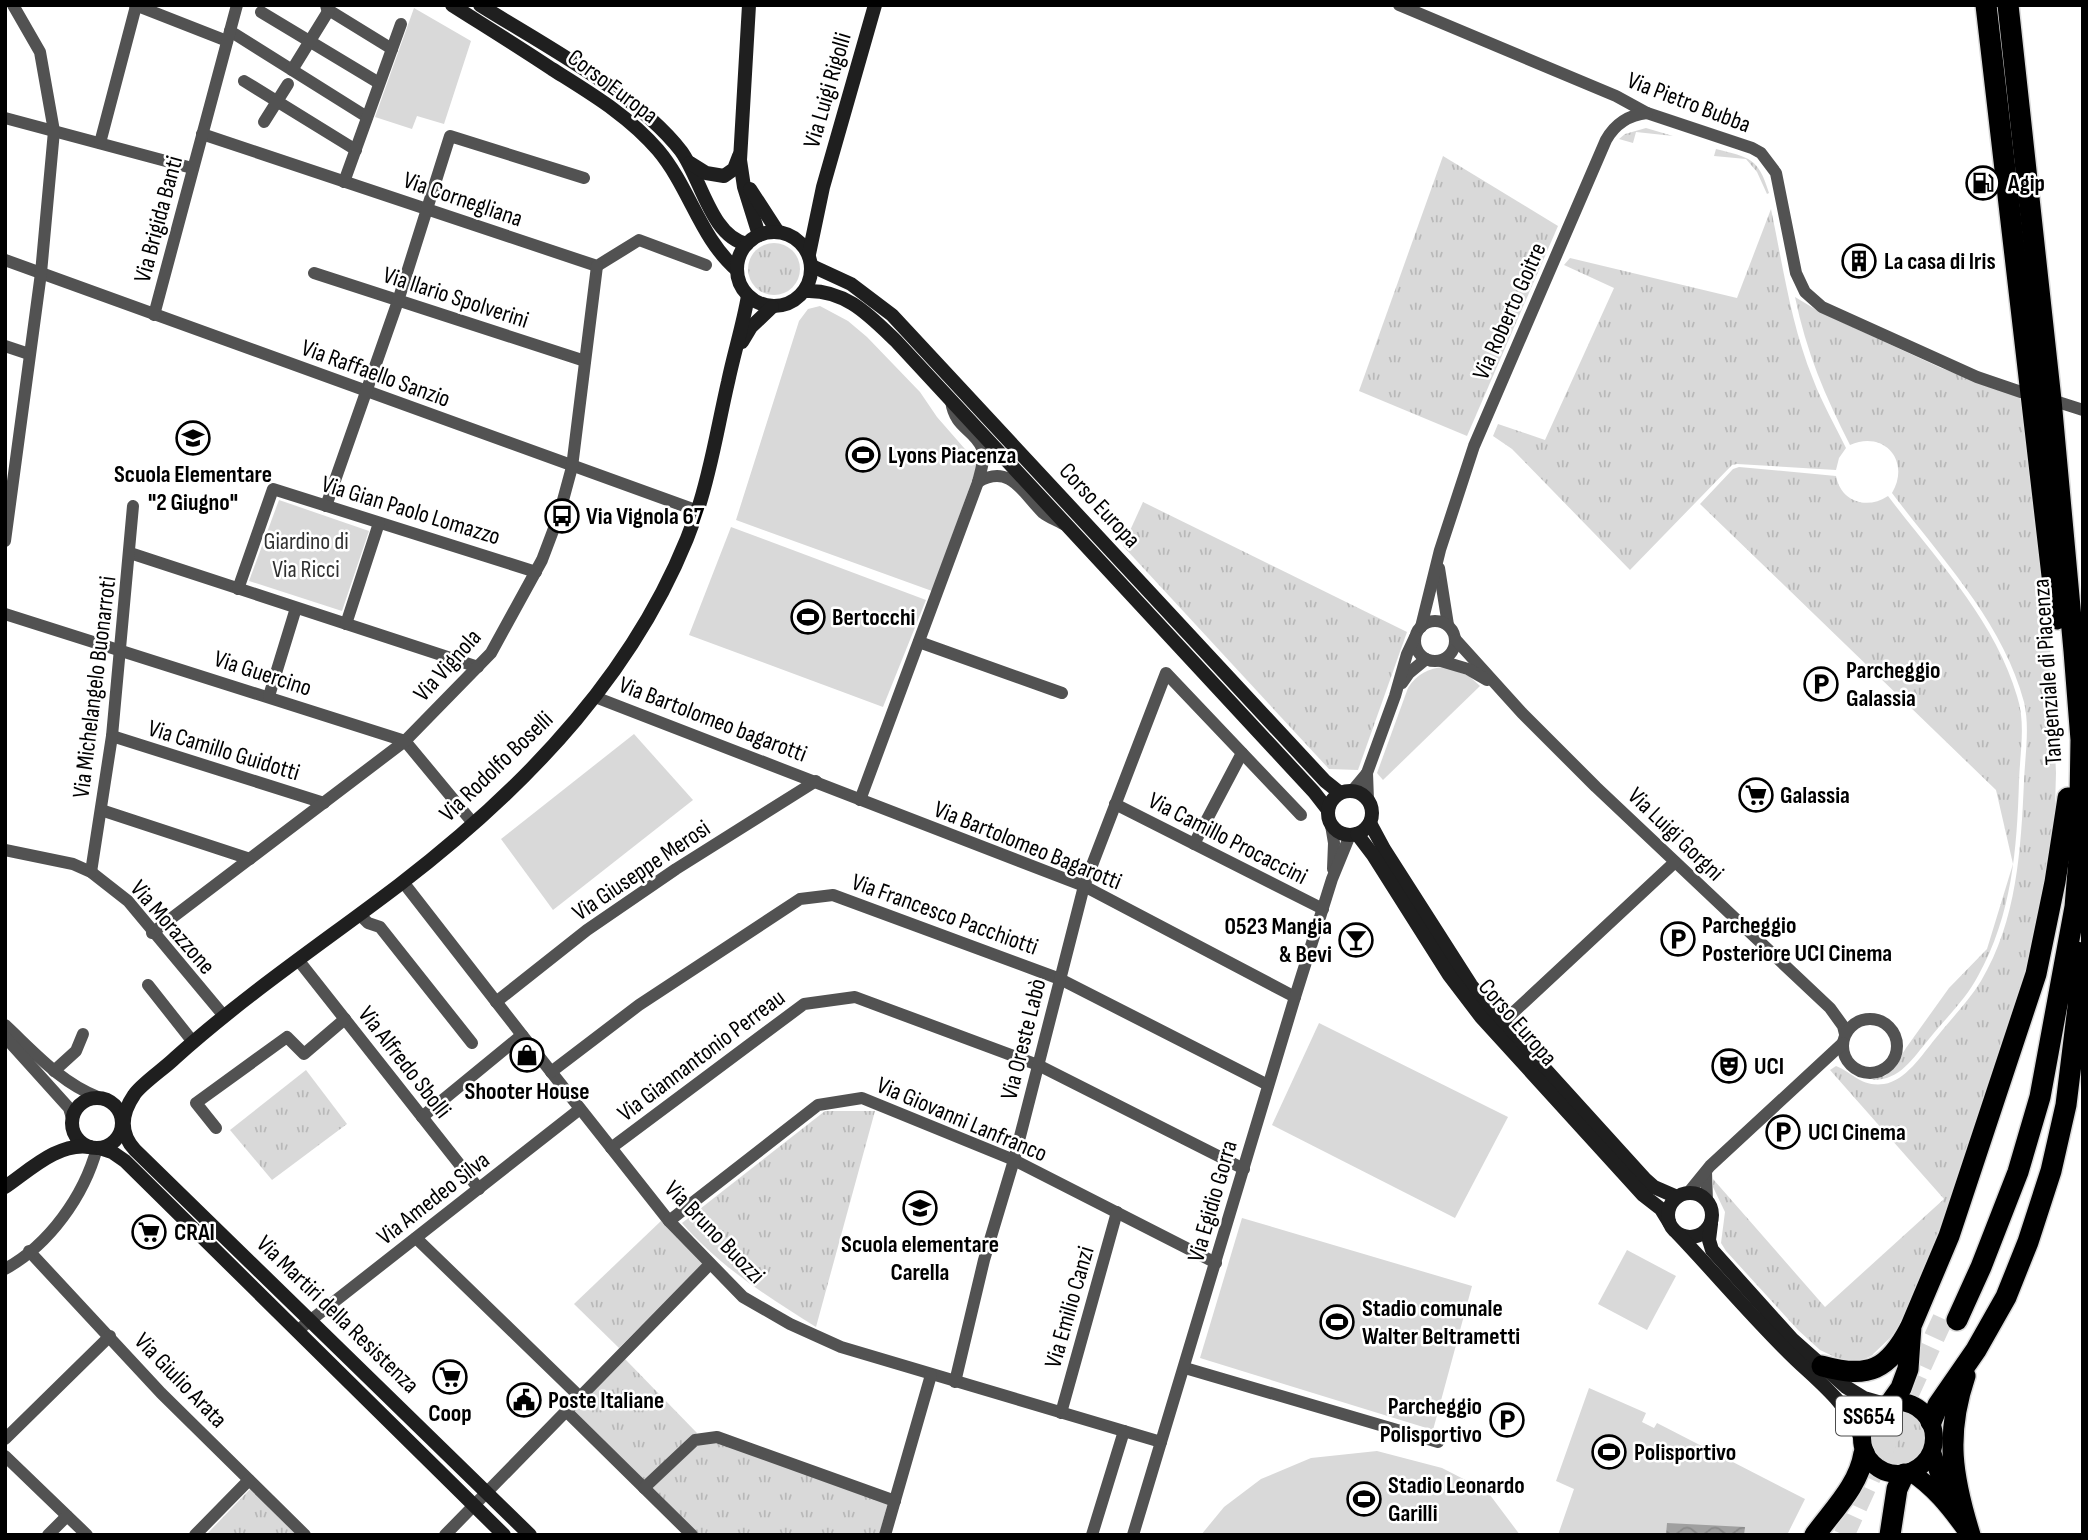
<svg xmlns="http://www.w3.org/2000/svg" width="2088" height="1540" font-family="'Sofia Sans Condensed',sans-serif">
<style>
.grass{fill:url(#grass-tufts)}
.garden{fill:#d9d9d9}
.water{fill:url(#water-waves)}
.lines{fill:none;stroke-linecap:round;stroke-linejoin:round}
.highway-tunnel{stroke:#d9d9d9;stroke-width:21;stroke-dasharray:21 10;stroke-linecap:butt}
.primary-casing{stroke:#dbdbdb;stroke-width:20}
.highway-casing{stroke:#dbdbdb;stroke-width:24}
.street{stroke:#525252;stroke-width:12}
.secondary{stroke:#1f1f1f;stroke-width:14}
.primary{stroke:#000;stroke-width:18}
.highway{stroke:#000;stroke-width:21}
.labels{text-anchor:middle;stroke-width:5;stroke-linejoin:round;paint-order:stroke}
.shield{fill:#fff;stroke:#4c4c4c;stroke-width:2}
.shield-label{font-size:23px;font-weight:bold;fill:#000}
.street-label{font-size:24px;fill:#000;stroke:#fff}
.poi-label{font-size:24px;font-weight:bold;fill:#000;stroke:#fff;text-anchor:start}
.park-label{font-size:24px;fill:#303030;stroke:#fff}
</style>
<defs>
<pattern id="grass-tufts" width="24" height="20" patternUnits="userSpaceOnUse" patternTransform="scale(1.75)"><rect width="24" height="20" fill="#d9d9d9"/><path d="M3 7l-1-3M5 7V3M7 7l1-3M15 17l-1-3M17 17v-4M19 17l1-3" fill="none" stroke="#b8b8b8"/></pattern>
<pattern id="water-waves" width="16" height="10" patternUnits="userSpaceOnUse" patternTransform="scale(1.75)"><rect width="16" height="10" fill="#a0a0a0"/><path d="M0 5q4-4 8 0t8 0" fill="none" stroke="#888"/></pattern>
</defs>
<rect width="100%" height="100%" fill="#fff"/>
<g class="grass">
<path d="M1646 128 1673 136 1636 132 1633 143 1619 139 1625 134Z"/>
<path d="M1716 149C1750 158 1758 157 1769 193L1767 194 1757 172 1746 159 1714 156Z"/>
<path d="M1443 156 1558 226 1467 436 1359 391Z"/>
<path d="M1771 209C1783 266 1791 325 1813 379 1822 403 1835 425 1846 448L1839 458 1836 470 1737 464 1732 465 1630 570 1512 449 1493 436 1498 424 1545 440 1614 288 1564 265 1570 258 1737 298Z"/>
<circle cx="774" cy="269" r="26"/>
<path d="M1795 297 1820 312 1941 368 2024 398 2048 590 2056 773 2054 840 2030 980 1952 1202 1905 1317 1890 1338 1871 1356 1862 1360H1841L1820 1350 1798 1330 1726 1251 1721 1243 1725 1212 1713 1187V1179L1825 1307 1944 1199 1830 1070 1836 1066C1853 1073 1861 1087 1884 1084 1905 1081 1922 1055 1935 1039 1950 1020 1968 1002 1981 981 2017 921 2021 849 2024 781 2025 756 2030 727 2024 702 2003 622 1940 557 1892 493 1911 461 1884 430 1850 445 1825 396 1806 351 1795 297Z"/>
<path d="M1739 467 1836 476C1841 502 1867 510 1888 496 1935 558 1995 620 2017 696 2026 723 2020 752 2019 781 2017 849 2012 915 1978 976 1966 999 1945 1019 1929 1039 1912 1059 1900 1081 1871 1080L1885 1076 1893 1069 1906 1048 1949 988 1987 949 2013 864 1996 790 1700 504 1733 469Z"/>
<path d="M1143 502 1407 632 1358 770 1329 769 1123 546Z"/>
<path d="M306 1070 347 1124 272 1180 230 1130Z"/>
<path d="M825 1111H875L816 1327C768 1297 719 1266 682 1223Z"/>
<path d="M662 1220 703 1263 619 1348 574 1304Z"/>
<path d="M625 1359 697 1433 645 1481 574 1411Z"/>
<circle cx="1898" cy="1438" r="28"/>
<path d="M713 1441 888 1503 879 1535H697L649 1489 698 1443Z"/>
<path d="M254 1485 306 1535H206Z"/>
</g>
<g class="garden">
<path d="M414 8 471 41 444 124 417 116 412 129 375 117Z"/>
<path d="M820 306 848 321 867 337 920 392 937 417 978 464 932 591 736 520 799 321 808 309Z"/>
<path d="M279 500 369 531 342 611 249 581Z"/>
<path d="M731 527 926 600 883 707 689 635Z"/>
<path d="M1445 667 1469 676 1480 686 1383 780 1377 773 1408 688C1417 674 1428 668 1445 667Z"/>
<path d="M634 734 693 800 553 910 501 839Z"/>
<path d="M1319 1023 1508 1117 1455 1218 1272 1125Z"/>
<path d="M1242 1218 1472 1286 1433 1430 1200 1358Z"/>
<path d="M1627 1250 1676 1276 1647 1330 1598 1304Z"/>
<path d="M1589 1388 1646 1413 1642 1422 1654 1428 1657 1423 1805 1499 1787 1535H1558L1574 1489 1556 1481Z"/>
<path d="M1377 1451 1442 1468 1487 1491 1520 1535H1201L1224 1507 1261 1479 1311 1458Z"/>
</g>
<path class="water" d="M1667 1523 1745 1527 1744 1535H1666Z"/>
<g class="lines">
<path class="highway-tunnel" d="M1844 1535 1945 1314"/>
<defs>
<g id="primary">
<circle cx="1898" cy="1438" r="36"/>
<path d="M1932 1452 1948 1502"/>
<path d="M1910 1472C1933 1486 1950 1508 1966 1530"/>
</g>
<g id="highway">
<path d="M1986 5 2057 619"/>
<path d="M1957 1320 1981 1267 2018 1172 2040 1097 2075 907 2079 859 2081 740 2074 651 2051 400 2008 5"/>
<path d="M1822 1366C1869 1379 1888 1370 1910 1328"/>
<path d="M1965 1376C1945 1435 1952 1477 1970 1535"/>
<path d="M1891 1402 1901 1388 1908 1369 1911 1326 1949 1236 2036 974 2055 882 2068 798"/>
<path d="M1931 1422 1938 1405 1976 1350 2006 1297 2028 1242 2051 1171 2066 1105 2078 1007 2077 952"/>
<path d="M1815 1535C1834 1509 1859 1485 1864 1453"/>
<path d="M1890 1535 1897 1489 1904 1474"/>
</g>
</defs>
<use href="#primary" class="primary-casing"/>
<use href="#highway" class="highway-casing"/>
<g class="street">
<path d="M135 5 227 41"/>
<path d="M326 5 327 9 392 49"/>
<path d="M1399 5 1616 96 1647 113 1752 148 1761 153 1776 173 1796 273 1805 292 1822 307 1977 377 2021 392"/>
<path d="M261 12 379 83"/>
<path d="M230 31 367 117"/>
<path d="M292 70 329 10"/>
<path d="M244 81 356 150"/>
<path d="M5 118 192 168"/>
<path d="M264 122 288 84"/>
<path d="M202 134 597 266 639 240 706 265"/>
<path d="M100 143 136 6"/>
<path d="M344 182 401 24"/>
<path d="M5 260 698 511"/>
<path d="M314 273 585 361"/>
<path d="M154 315 237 5"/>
<path d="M5 346 29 354"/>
<path d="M2058 402 2083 410"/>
<path d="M978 482C1010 463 1023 493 1043 513 1049 518 1057 520 1063 524"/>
<path d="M326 506 398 301 450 136 584 178"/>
<path d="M5 541 41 273 54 131 40 52 13 5"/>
<path d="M130 553 478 667"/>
<path d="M1439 568 1448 625"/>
<path d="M238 589 273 489 536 572"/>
<path d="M5 614 405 741 473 823"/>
<circle cx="1435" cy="641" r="20"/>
<path d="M346 624 379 523"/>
<path d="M1421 627 1440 550 1474 446 1606 140C1615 124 1628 115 1647 113"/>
<path d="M1456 640 1522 713 1596 787 1830 1008 1843 1026 1845 1034"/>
<path d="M919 642 1062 693"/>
<path d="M1441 661 1468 669 1487 680"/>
<path d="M1402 683 1409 673 1426 659"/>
<path d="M269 696 296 608"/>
<path d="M595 697 1084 886 1295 997"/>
<path d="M112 736 324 803"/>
<path d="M1367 773 1395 696 1407 654 1415 637"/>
<path d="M1352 791 1367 773 1368 800"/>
<path d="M860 800 978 482C980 473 986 458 982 448 973 428 955 429 951 401"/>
<path d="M1115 804 1323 909"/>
<path d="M101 810 250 859"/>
<path d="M1331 825 1334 843 1333 869"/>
<path d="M1194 844 1242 753"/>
<path d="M5 850 73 864 91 872 128 901 224 1016"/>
<path d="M91 872 112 736 133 506"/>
<path d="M403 882 522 1035 669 1221 743 1297 790 1324 841 1347 1161 1442"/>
<path d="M360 915 368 923 380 927 472 1043"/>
<path d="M152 933 405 741 491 653 542 560 559 515 572 467 597 266"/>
<path d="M299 961 479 1189"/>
<path d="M148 985 193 1042"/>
<path d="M496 1002 587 930 676 869 816 781"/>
<circle cx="1870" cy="1046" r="27"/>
<path d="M1503 1022 1675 862"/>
<path d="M5 1025C34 1052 61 1083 98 1097"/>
<path d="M5 1037 69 1108 72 1118"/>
<path d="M54 1071 76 1051 83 1034"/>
<path d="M551 1072 639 1005 800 899 833 895 1060 979 1268 1085"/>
<path d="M422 1117 522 1035"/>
<path d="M216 1128 196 1103 287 1037 304 1054 345 1019"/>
<path d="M611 1148 804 1004 855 997 1038 1065 1244 1169"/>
<path d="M1706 1172 1707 1201"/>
<path d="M1688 1193 1710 1166 1843 1043"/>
<path d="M669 1221 818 1105 862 1098 1014 1160 1216 1263"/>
<path d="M416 1238 580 1397"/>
<path d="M29 1251 161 1393 305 1535"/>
<path d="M5 1269C49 1245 84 1196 97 1148"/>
<path d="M302 1327 580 1109"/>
<path d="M1185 1368 1438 1442"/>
<path d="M955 1382 984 1260 1014 1160 1084 886 1166 673 1301 815"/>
<path d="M566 1411 692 1535"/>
<path d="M1061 1413 1117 1212"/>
<path d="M5 1439 110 1336"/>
<path d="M5 1456 87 1535"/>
<path d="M644 1488 695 1440 717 1437 895 1501"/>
<path d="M48 1535 67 1516"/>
<path d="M195 1535 249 1480"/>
<path d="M445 1535 710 1264"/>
<path d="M885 1535 931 1375"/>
<path d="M1092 1535 1124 1431"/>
<path d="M1133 1535 1295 997 1332 879 1350 835"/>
</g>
<g class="secondary">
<path d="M452 5C485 26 519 47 552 69 590 93 628 115 658 150 690 188 700 238 737 270"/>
<path d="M480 5C542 44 636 93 681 151 701 178 711 237 747 244"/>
<path d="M749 5 740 160 744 187 759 235"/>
<path d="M690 163 706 173 724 176 734 169 739 156"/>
<path d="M750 189 778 232"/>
<circle cx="774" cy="269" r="37"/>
<path d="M809 254 823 187 875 5"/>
<path d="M812 266 851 284 892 315 1325 781 1340 793"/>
<path d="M805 291C845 289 869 315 896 341L1314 792 1328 810"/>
<path d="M742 342 751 327 772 307"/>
<circle cx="1350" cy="813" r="22"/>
<path d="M1370 823 1384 849 1471 985 1487 1005 1645 1179 1654 1187 1677 1197"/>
<path d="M1357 834 1373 855 1449 975 1481 1017 1643 1195 1661 1209 1669 1222"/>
<circle cx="97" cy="1123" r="25"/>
<path d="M100 1148 112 1152 125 1161 504 1535"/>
<path d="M5 1187C30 1170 58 1142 90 1147"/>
<circle cx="1690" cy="1215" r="22"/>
<path d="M1711 1224 1709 1240 1712 1250 1792 1339 1846 1387 1864 1398 1885 1404"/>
<path d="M1678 1234C1714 1272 1748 1312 1785 1349 1814 1379 1846 1399 1861 1439"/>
<path d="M530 1535 135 1150C119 1133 121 1114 134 1095 140 1085 165 1068 175 1058 245 995 324 942 399 885 527 787 643 667 697 512 711 471 718 425 728 382 734 353 743 325 748 296"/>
</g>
<use href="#primary" class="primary"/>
<use href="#highway" class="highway"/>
</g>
<defs>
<symbol id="fuel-ring" viewBox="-11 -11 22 22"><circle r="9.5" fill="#fff" stroke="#000" stroke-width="1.5"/><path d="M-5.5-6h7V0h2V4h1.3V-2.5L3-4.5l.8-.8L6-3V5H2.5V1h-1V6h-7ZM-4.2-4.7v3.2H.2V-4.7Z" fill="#000"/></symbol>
<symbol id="building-ring" viewBox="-11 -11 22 22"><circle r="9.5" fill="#fff" stroke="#000" stroke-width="1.5"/><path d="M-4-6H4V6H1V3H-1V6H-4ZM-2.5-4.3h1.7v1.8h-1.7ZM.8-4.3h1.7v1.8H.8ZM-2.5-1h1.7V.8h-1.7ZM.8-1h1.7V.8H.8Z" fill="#000"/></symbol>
<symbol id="school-ring" viewBox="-11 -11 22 22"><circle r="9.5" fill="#fff" stroke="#000" stroke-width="1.5"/><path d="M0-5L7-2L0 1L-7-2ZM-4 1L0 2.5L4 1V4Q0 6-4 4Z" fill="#000"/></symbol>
<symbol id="stadium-ring" viewBox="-11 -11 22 22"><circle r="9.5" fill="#fff" stroke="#000" stroke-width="1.5"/><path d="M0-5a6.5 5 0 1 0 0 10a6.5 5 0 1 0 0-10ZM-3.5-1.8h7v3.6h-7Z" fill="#000"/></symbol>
<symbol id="bus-ring" viewBox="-11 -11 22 22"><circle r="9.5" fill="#fff" stroke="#000" stroke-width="1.5"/><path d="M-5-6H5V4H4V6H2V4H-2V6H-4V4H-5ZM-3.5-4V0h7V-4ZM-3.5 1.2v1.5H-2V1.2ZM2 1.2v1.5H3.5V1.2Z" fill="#000"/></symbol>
<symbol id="parking-ring" viewBox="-11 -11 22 22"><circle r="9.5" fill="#fff" stroke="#000" stroke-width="1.5"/><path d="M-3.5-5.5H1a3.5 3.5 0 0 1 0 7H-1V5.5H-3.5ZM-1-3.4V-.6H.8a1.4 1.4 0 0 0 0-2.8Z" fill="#000"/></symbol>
<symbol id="supermarket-ring" viewBox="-11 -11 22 22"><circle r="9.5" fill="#fff" stroke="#000" stroke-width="1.5"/><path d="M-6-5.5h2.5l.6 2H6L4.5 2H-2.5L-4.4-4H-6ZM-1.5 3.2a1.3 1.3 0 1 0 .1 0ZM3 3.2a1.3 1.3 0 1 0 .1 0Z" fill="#000"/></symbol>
<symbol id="bar-ring" viewBox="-11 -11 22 22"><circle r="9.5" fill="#fff" stroke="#000" stroke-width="1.5"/><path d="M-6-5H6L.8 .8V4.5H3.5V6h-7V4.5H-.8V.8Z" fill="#000"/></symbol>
<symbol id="shop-ring" viewBox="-11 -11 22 22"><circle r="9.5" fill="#fff" stroke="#000" stroke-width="1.5"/><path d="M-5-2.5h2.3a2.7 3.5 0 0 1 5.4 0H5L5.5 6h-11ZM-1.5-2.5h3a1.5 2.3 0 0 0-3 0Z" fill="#000"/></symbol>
<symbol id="theatre-ring" viewBox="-11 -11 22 22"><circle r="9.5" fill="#fff" stroke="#000" stroke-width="1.5"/><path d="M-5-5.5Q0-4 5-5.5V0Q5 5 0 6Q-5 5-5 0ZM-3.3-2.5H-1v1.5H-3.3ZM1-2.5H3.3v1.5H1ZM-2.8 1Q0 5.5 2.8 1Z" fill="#000"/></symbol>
<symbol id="civic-ring" viewBox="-11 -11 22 22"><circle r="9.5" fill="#fff" stroke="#000" stroke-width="1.5"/><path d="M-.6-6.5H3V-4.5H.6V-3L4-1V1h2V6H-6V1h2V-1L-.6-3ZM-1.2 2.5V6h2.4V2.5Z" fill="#000"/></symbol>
</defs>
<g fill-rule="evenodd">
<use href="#fuel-ring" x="1964" y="164" width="38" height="38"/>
<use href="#building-ring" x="1840" y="242" width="38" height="38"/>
<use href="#school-ring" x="174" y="419" width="38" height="38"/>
<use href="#stadium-ring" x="844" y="436" width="38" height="38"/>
<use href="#bus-ring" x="543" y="497" width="38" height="38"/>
<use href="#stadium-ring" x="789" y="598" width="38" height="38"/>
<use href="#parking-ring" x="1802" y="665" width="38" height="38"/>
<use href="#supermarket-ring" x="1737" y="776" width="38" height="38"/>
<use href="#parking-ring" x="1659" y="920" width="38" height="38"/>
<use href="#bar-ring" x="1337" y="921" width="38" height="38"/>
<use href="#shop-ring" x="508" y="1036" width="38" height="38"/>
<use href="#theatre-ring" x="1710" y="1047" width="38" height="38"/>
<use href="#parking-ring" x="1764" y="1113" width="38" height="38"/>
<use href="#school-ring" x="901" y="1189" width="38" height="38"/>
<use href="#supermarket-ring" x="130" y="1213" width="38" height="38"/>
<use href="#stadium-ring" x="1318" y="1303" width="38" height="38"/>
<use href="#supermarket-ring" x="431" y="1358" width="38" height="38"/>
<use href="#civic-ring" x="505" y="1381" width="38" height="38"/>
<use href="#parking-ring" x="1488" y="1401" width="38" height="38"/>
<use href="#stadium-ring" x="1590" y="1433" width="38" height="38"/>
<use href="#stadium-ring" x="1345" y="1480" width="38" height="38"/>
</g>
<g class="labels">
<rect class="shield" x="1836" y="1396.5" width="66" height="39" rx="5"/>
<g class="shield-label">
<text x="1869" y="1424">SS654</text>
</g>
<g class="street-label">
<text transform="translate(613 86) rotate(37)" y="8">Corso Europa</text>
<text transform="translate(827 90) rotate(-74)" y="8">Via Luigi Rigolli</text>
<text transform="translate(1689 102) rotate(21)" y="8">Via Pietro Bubba</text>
<text transform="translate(463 199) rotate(19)" y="8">Via Cornegliana</text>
<text transform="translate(158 219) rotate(-75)" y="8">Via Brigida Banti</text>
<text transform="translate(456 297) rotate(18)" y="8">Via Ilario Spolverini</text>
<text transform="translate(1509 311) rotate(-66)" y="8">Via Roberto Goitre</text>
<text transform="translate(376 373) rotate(20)" y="8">Via Raffaello Sanzio</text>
<text transform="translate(1100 505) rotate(47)" y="8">Corso Europa</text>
<text transform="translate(411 510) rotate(17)" y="8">Via Gian Paolo Lomazzo</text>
<text transform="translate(447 665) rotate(-48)" y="8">Via Vignola</text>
<text transform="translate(2047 672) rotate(-94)" y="8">Tangenziale di Piacenza</text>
<text transform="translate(263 673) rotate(18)" y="8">Via Guercino</text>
<text transform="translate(94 687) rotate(-83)" y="8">Via Michelangelo Buonarroti</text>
<text transform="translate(713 719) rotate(21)" y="8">Via Bartolomeo bagarotti</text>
<text transform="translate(224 750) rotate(17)" y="8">Via Camillo Guidotti</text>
<text transform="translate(496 766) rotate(-44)" y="8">Via Rodolfo Boselli</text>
<text transform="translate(1676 834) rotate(44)" y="8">Via Luigi Gorgni</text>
<text transform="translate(1228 838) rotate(27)" y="8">Via Camillo Procaccini</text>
<text transform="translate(1028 845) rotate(22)" y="8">Via Bartolomeo Bagarotti</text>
<text transform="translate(641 870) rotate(-34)" y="8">Via Giuseppe Merosi</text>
<text transform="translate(945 914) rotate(20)" y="8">Via Francesco Pacchiotti</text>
<text transform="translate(173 927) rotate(49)" y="8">Via Morazzone</text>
<text transform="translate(1518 1022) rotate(49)" y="8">Corso Europa</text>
<text transform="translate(1023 1039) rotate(-76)" y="8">Via Oreste Labò</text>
<text transform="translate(701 1055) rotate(-37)" y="8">Via Giannantonio Perreau</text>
<text transform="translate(405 1062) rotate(52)" y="8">Via Alfredo Sbolli</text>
<text transform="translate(962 1119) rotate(23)" y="8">Via Giovanni Lanfranco</text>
<text transform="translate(433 1198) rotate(-38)" y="8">Via Amedeo Silva</text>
<text transform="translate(1212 1201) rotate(-74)" y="8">Via Egidio Gorra</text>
<text transform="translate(715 1232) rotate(46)" y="8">Via Bruno Buozzi</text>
<text transform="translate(1069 1307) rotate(-74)" y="8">Via Emilio Canzi</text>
<text transform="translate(338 1314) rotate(44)" y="8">Via Martiri della Resistenza</text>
<text transform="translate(181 1380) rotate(46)" y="8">Via Giulio Arata</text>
</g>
<g class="poi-label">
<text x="2008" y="191">Agip</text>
<text x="1884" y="269">La casa di Iris</text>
<text x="888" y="463">Lyons Piacenza</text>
<text x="193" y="482" text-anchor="middle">Scuola Elementare<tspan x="193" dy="28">"2 Giugno"</tspan></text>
<text x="586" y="524">Via Vignola 67</text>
<text x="832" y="625">Bertocchi</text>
<text x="1846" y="678">Parcheggio<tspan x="1846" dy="28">Galassia</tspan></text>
<text x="1780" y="803">Galassia</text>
<text x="1702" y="933">Parcheggio<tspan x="1702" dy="28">Posteriore UCI Cinema</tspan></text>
<text x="1332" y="934" text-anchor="end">0523 Mangia<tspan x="1332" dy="28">&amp; Bevi</tspan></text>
<text x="1754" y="1074">UCI</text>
<text x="527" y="1099" text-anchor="middle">Shooter House</text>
<text x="1808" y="1140">UCI Cinema</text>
<text x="174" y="1240">CRAI</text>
<text x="920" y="1252" text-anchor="middle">Scuola elementare<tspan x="920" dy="28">Carella</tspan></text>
<text x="1362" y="1316">Stadio comunale<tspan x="1362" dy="28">Walter Beltrametti</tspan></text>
<text x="548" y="1408">Poste Italiane</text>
<text x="1482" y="1414" text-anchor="end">Parcheggio<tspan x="1482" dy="28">Polisportivo</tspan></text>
<text x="450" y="1421" text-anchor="middle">Coop</text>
<text x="1634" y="1460">Polisportivo</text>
<text x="1388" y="1493">Stadio Leonardo<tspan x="1388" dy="28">Garilli</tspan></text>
</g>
<g class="park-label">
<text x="306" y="549">Giardino di<tspan x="306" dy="28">Via Ricci</tspan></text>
</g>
</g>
<rect width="2088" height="1540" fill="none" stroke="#000000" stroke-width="14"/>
</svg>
